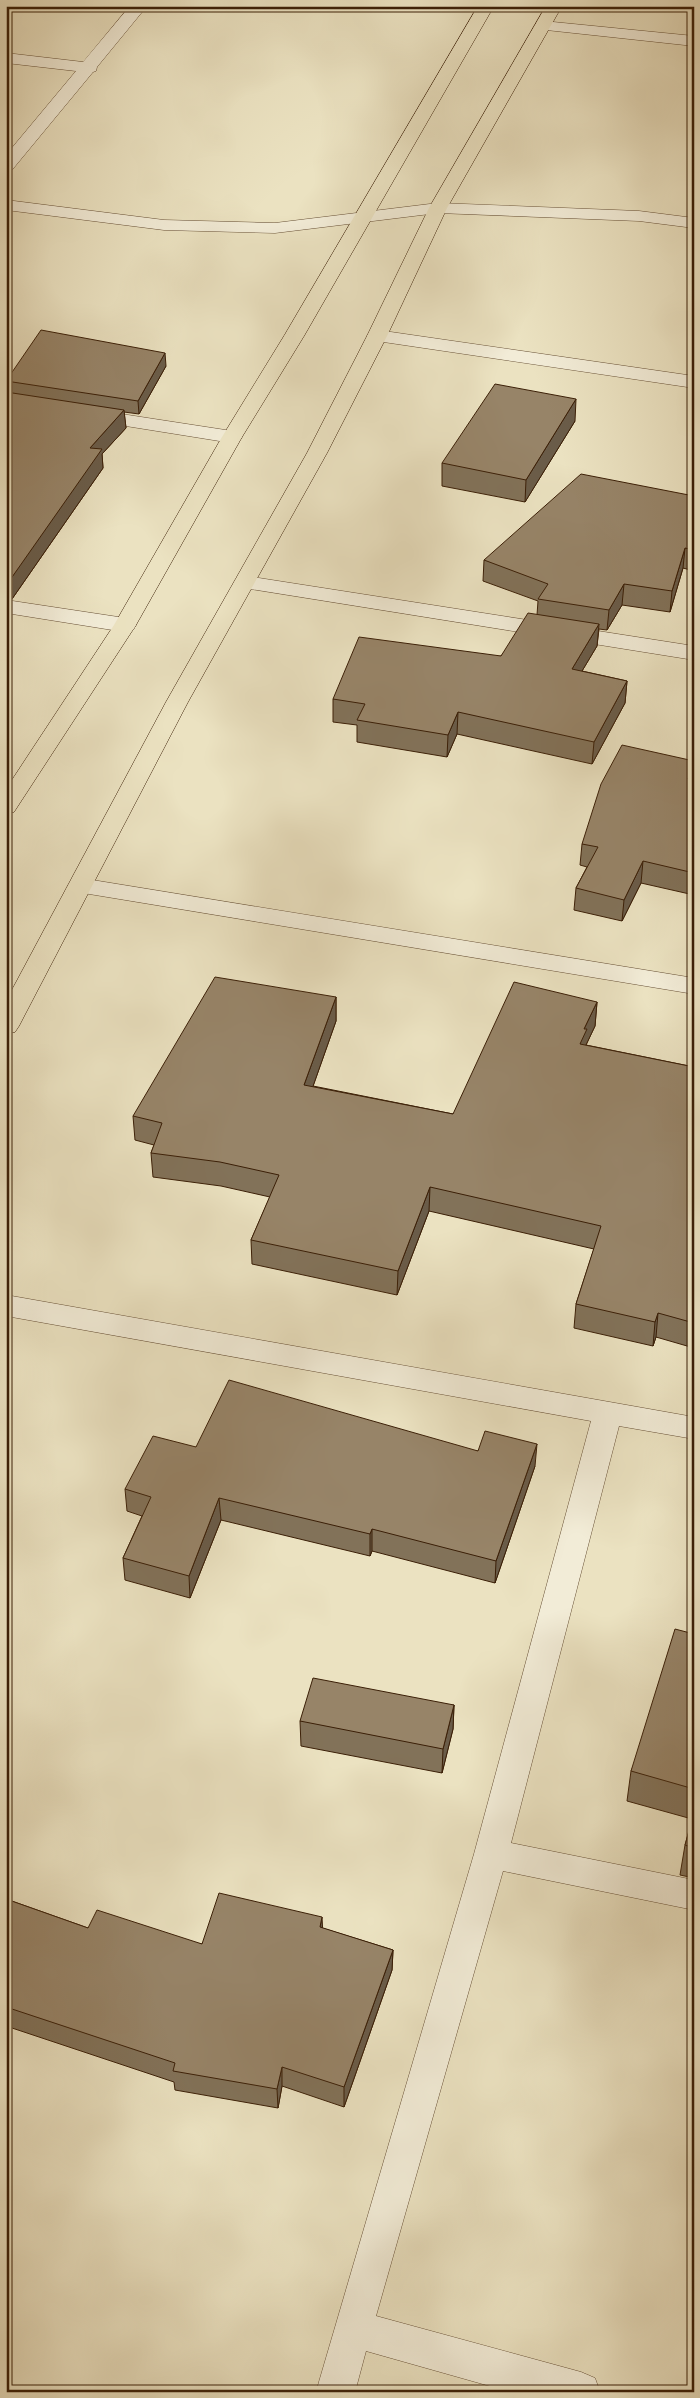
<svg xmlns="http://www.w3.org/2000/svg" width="700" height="2398" font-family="'IM FELL French Canon',serif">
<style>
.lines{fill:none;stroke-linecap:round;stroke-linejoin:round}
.minor-casing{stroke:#675036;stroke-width:1}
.major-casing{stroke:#3b1f07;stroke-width:1}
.minor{fill:#f2ecd7;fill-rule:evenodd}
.major{fill:#ebe2c1;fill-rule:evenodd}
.wall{fill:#827259;stroke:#3b1f07}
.shaded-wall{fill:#6a5c49;stroke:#3b1f07}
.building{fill:#978468;stroke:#3b1f07}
</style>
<rect width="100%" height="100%" fill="#ebe2c1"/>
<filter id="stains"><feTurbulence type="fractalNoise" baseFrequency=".004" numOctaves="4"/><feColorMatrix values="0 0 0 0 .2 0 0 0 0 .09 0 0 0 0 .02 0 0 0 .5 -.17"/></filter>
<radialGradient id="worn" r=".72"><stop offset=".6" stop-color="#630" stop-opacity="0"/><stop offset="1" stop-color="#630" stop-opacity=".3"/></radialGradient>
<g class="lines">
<defs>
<g id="minor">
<path d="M130 6H147L97 67 96 71 93 72 12 170 6 171V155L76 71 6 63V53L83 62Z"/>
<path d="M543 21 694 36V46L537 29 535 26 537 23Z"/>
<path d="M6 200 164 220 275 223 438 203 639 211 694 218V228L639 221 438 213 275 233 164 230 6 210Z"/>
<path d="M377 330 694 376V388L370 340 367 336 370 332Z"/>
<path d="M89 409 232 431 239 433 242 437 239 441 232 443 82 419 79 415 82 411Z"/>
<path d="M246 576 694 646V660L238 587 235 582 238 577Z"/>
<path d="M6 600 125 618 133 620 136 625 133 630 125 632 6 613Z"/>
<path d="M80 878 694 978V994L71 891 68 886 71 881Z"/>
<path d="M6 1295 694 1417V1439L619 1426 511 1843 694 1880V1910L503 1871 376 2316 581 2372 595 2378 600 2392H511L366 2351 355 2392H316L474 1854 591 1421 6 1316Z"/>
</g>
<g id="major">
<path d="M478 6H494L304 336 242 437 136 625 14 812 6 814V789L114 625 222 437 284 336Z"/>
<path d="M546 6H562L447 208 387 336 327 453 188 702 19 1026 15 1032 6 1034V1001L166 702 307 453 367 336 429 208Z"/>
</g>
</defs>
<use href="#minor" class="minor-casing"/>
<use href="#major" class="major-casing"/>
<use href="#minor" class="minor"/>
<use href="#major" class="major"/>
</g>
<g class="wall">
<path d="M166 366 139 414 124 412 126 428 102 454 103 468 12 599H6V392H7L6 381Z"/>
<path d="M575 421 525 502 442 486V463Z"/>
<path d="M694 496V571L683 568 670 612 622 605 607 630 599 629 597 646 582 671 627 681 625 703 592 764 457 734 447 757 357 742V725L333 722V699L501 656 537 615 538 601 483 581 484 560Z"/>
<path d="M694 761V895L641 883 622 921 574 910 576 888 587 867 580 865 582 844Z"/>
<path d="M336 997V1021L313 1086 453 1114 597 1002 595 1026 586 1045 694 1067V1348L656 1337 653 1346 574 1328 576 1304 594 1249 429 1211 397 1295 252 1264 251 1240 270 1197 221 1186 153 1177 151 1153 154 1145 135 1140 133 1116Z"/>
<path d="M196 1447 478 1451 535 1466 495 1583 372 1551 370 1556 221 1520 190 1598 125 1580 123 1558 142 1516 127 1511 125 1489Z"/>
<path d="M694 1634V1878L680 1875 685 1845 692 1819 627 1801 631 1771Z"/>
<path d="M454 1705 453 1729 442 1773 301 1746 300 1721Z"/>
<path d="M6 1899 88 1928 202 1944 322 1928 393 1950 392 1970 344 2107 282 2086 278 2108 175 2090 174 2082 6 2026Z"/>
</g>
<g class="shaded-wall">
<path d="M165 353 166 366 139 414 138 401Z"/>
<path d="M576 399 575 421 525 502 526 480Z"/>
<path d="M124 410 126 428 102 454 103 468 12 599 10 580 90 448Z"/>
<path d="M685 548 683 568 670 612 672 591Z"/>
<path d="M624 584 622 605 607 630 609 610Z"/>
<path d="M599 624 597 646 570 691 572 669Z"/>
<path d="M627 681 625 703 592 764 594 742Z"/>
<path d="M458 712 457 734 447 757 448 735Z"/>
<path d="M694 768V785L688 779Z"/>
<path d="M643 861 641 883 622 921 624 900Z"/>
<path d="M336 997V1021L305 1109 304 1085Z"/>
<path d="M597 1002 595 1026 585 1047 580 1044 584 1029Z"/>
<path d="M430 1187 429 1211 397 1295 398 1271Z"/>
<path d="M658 1313 656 1337 653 1346 655 1322Z"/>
<path d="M537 1444 535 1466 495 1583 496 1561Z"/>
<path d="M219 1498 221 1520 190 1598 189 1576Z"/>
<path d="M372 1529V1551L370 1556V1534Z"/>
<path d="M454 1705 453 1729 442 1773 443 1749Z"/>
<path d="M322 1917 323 1937 320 1927Z"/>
<path d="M393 1950 392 1970 344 2107V2087Z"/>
<path d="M282 2067V2086L278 2108 277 2089Z"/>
</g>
<g class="building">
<path d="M41 330 165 353 138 401 6 381Z"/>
<path d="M495 384 576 399 526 480 442 463Z"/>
<path d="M6 392 124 410 90 448 102 449 10 580H6Z"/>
<path d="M581 474 694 496V550L685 548 672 591 624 584 609 610 538 599 548 584 484 560Z"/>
<path d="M528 613 599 624 572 669 627 681 594 742 458 712 448 735 357 720 365 704 333 699 359 637 501 656Z"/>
<path d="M622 745 694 761V768L688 779 694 780V873L643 861 624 900 576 888 598 847 582 844 601 784Z"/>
<path d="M215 977 336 997 304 1085 453 1114 514 982 597 1002 584 1029H587L580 1044 694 1067V1323L658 1313 655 1322 576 1304 601 1226 430 1187 398 1271 251 1240 279 1175 220 1162 151 1153 162 1123 133 1116Z"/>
<path d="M229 1380 478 1451 485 1431 537 1444 496 1561 372 1529 370 1534 219 1498 189 1576 123 1558 151 1497 125 1489 153 1436 196 1447Z"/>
<path d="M675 1629 694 1634V1789L631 1771Z"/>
<path d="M313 1678 454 1705 443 1749 300 1721Z"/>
<path d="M694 1815V1848L685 1845Z"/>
<path d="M219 1893 322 1917 320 1927 393 1950 344 2087 282 2067 277 2089 173 2071 175 2063 6 2007V1899L88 1928 97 1910 202 1944Z"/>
</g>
<rect width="700" height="2398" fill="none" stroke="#ebe2c1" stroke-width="25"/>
<rect x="8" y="8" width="685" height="2383" fill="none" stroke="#3b1f07" stroke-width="2.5"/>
<rect x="12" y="12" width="675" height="2373" fill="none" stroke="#3b1f07"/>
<rect width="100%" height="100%" filter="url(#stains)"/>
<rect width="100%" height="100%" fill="url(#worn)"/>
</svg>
